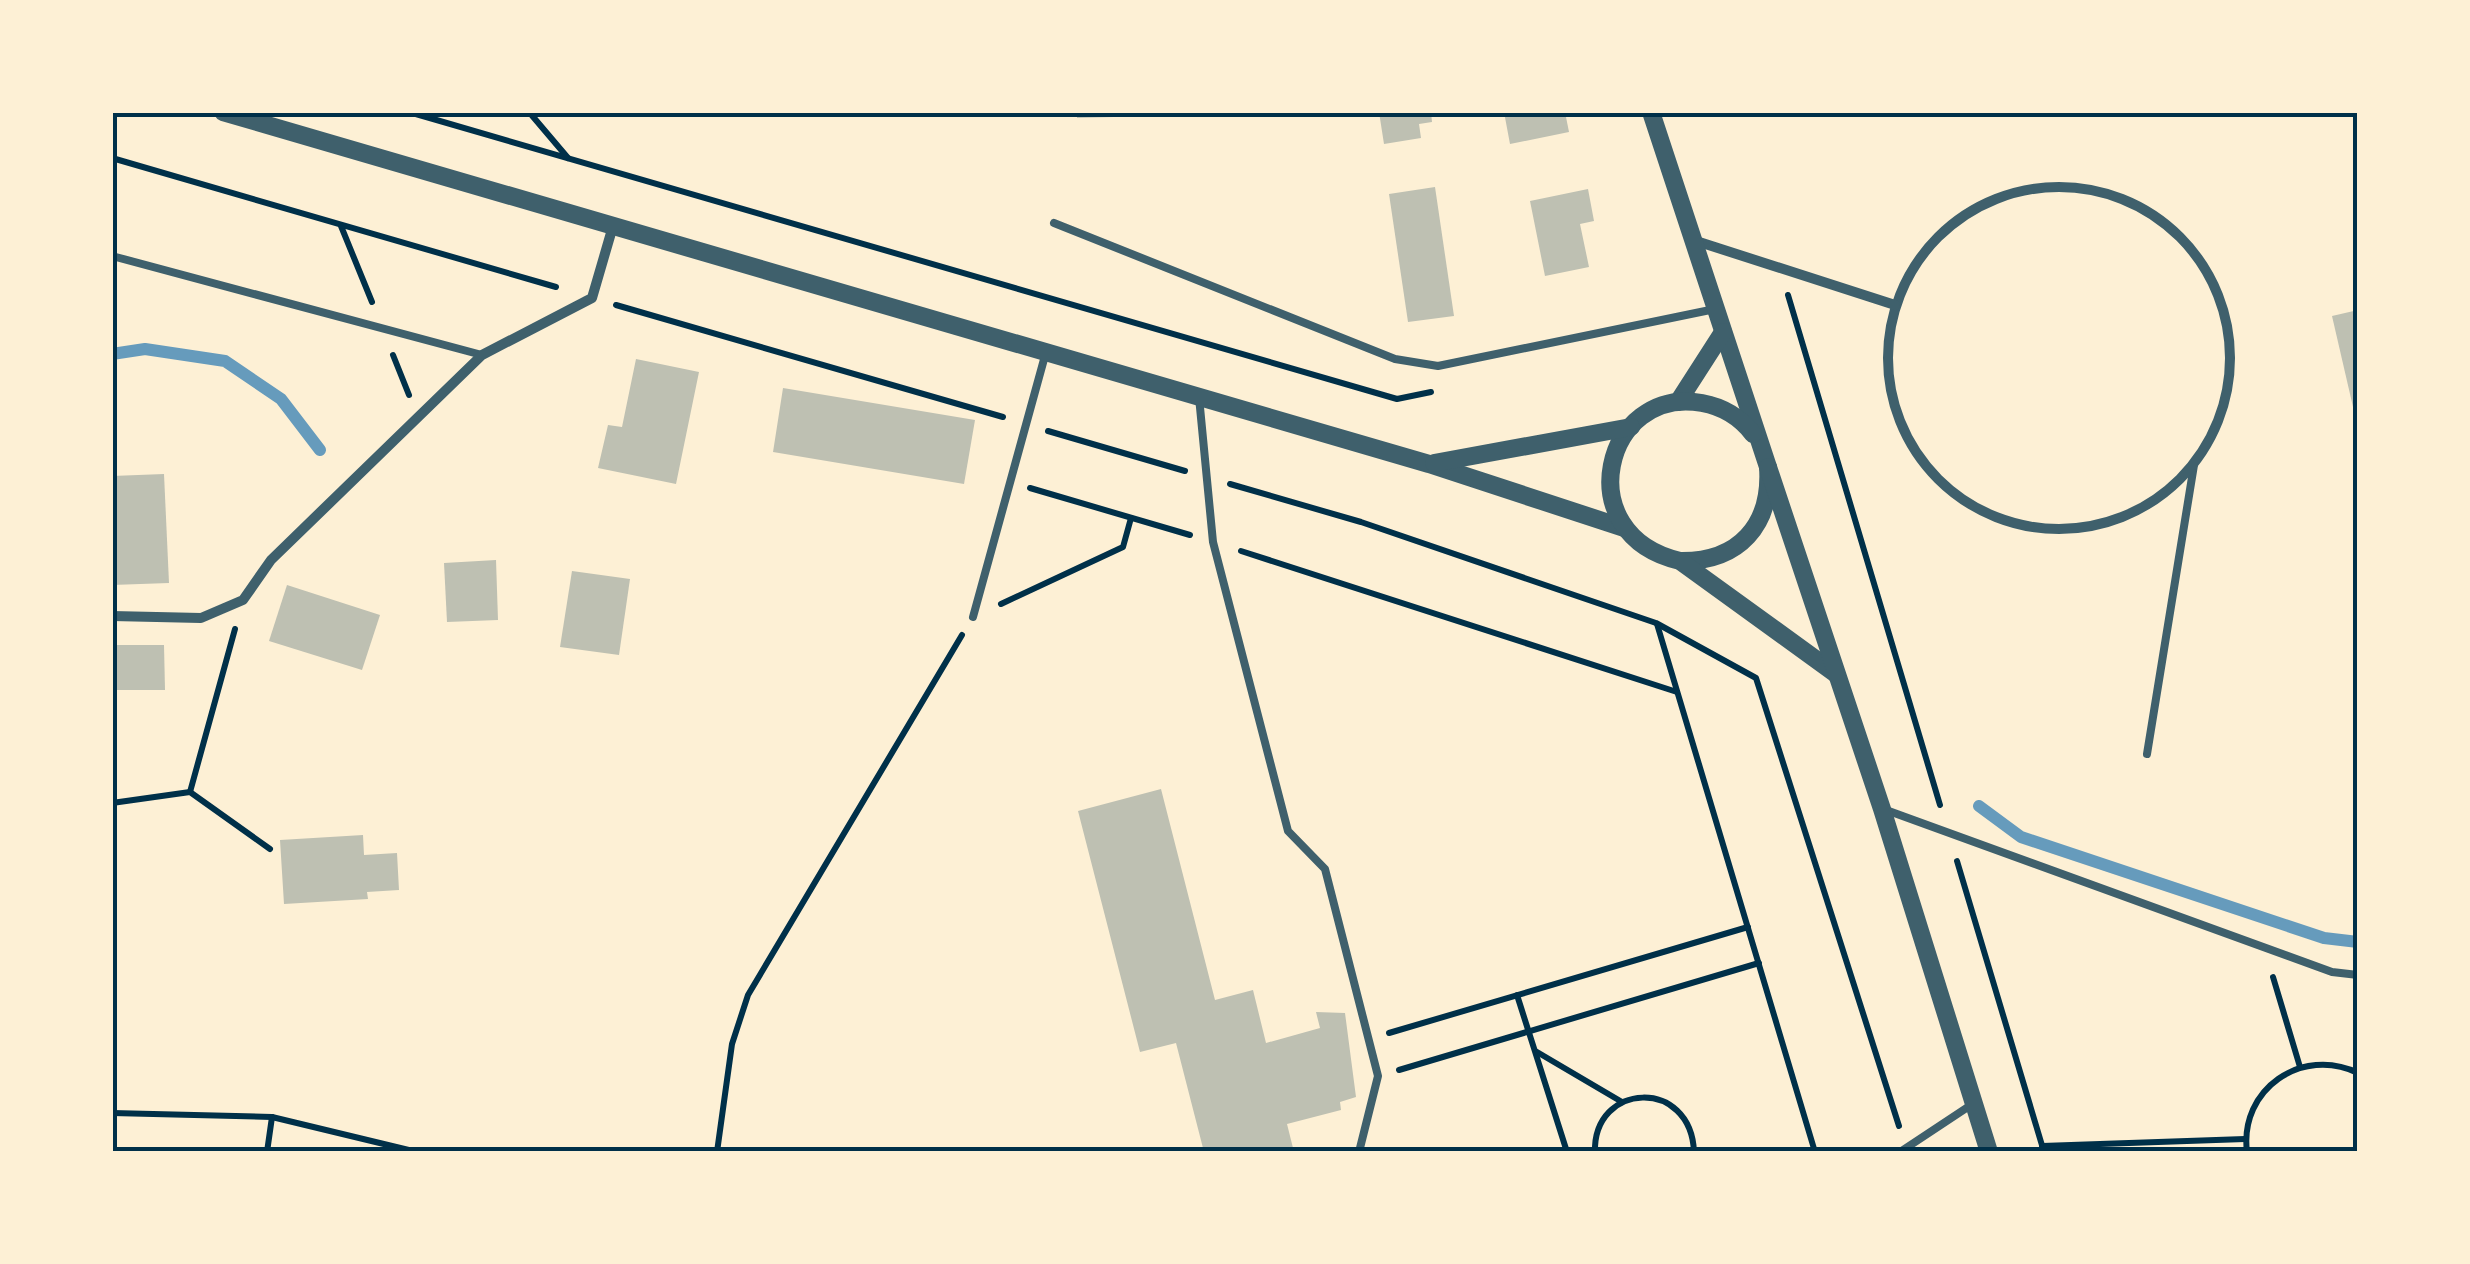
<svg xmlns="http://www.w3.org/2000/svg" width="2470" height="1264" font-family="'DejaVu Sans',sans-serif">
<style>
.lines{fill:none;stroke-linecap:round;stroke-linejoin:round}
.stream{stroke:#669bbc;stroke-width:12}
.building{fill:#bec0b2}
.path{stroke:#003049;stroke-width:6}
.service{stroke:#3f606c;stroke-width:8}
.minor{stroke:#3f606c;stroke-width:10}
.tertiary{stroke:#3f606c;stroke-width:18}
.neatline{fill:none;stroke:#003049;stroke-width:4}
</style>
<rect width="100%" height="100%" fill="#fdf0d5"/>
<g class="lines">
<g class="stream">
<path d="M112 354 145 349 225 361 281 399 320 450"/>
<path d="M1979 806 2021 837 2324 938 2358 942"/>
</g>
</g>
<g class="building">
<path d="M1077 112H1151V116L1077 118Z"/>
<path d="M1379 112H1431L1432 122 1419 124 1421 138 1384 144Z"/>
<path d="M1504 112H1565L1569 132 1510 144Z"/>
<path d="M1435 187 1454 316 1408 322 1389 194Z"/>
<path d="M1588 189 1594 221 1580 224 1589 267 1545 276 1530 201Z"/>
<path d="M2358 310V420H2356L2332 316Z"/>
<path d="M636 359 699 372 676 484 598 468 608 425 622 427Z"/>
<path d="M783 388 975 420 964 484 773 452Z"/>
<path d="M164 474 169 583 112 585V476Z"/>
<path d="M496 560 498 620 447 622 444 563Z"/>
<path d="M572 571 630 579 619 655 560 647Z"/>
<path d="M287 585 380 615 362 670 269 641Z"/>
<path d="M112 645H164L165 690H112Z"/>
<path d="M1161 789 1215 1000 1253 990 1266 1043 1320 1028 1316 1012 1345 1013 1356 1097 1340 1102 1341 1110 1287 1124 1294 1152H1204L1176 1043 1140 1052 1078 811Z"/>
<path d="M363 835 364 855 397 853 399 890 367 892 368 899 284 904 280 840Z"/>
</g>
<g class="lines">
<g class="path">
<path d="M409 112 1397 399 1431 392"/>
<path d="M529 112 568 158"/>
<path d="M112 158 556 287"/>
<path d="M341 226 372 302"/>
<path d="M1788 295 1940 805"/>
<path d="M616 305 1003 417"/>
<path d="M393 355 409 395"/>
<path d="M1048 431 1185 471"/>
<path d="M1230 484 1361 522 1656 623 1756 678 1899 1126"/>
<path d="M1030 488 1190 535"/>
<path d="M1241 551 1677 692"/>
<path d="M1001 604 1123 547 1131 518"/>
<path d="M1657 624 1815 1152"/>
<path d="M190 792 235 629"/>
<path d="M112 803 190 792 270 849"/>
<path d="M1957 861 2044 1152"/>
<path d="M2273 977 2300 1067"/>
<path d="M1517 995 1567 1152"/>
<path d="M1389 1033 1748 927"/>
<path d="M1537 1052 1622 1102"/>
<path d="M1399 1070 1759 963"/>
<path d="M112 1113 272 1117 417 1152"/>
<path d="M2042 1146 2245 1139"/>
<path d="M267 1152 272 1117"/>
<path d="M717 1152 732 1044 748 995 962 635"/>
<path d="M1595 1152C1593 1082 1691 1077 1694 1152"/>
<path d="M2247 1152C2239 1089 2302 1046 2358 1073"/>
</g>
<g class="service">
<path d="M1054 223 1395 359 1438 366 1715 309"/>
<path d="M112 256 482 355"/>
<path d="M1199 397 1213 542 1288 831 1325 869 1378 1076 1359 1152"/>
<path d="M973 617 1046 352"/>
<path d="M2147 754 2194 465"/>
<path d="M1886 810 2332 972 2358 975"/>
<path d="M1900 1152 1974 1103"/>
</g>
<g class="minor">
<circle cx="2059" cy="358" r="171"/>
<path d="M1693 240 1895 305"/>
<path d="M112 616 201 618 243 600 271 560 482 355 592 298 613 226"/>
</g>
<g class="tertiary">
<path d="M223 112 1429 464 1624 528"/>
<path d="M1651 112 1768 467C1772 525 1739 562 1680 561"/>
<path d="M1678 402 1723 332"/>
<path d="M1753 434C1740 417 1724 407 1702 403 1604 385 1567 535 1680 561L1836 674"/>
<path d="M1434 463 1631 427"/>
<path d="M1768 467 1882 809 1989 1152"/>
</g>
</g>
<rect width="2470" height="1264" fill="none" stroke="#fdf0d5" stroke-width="230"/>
<rect x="115" y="115" width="2240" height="1034" class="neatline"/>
</svg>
